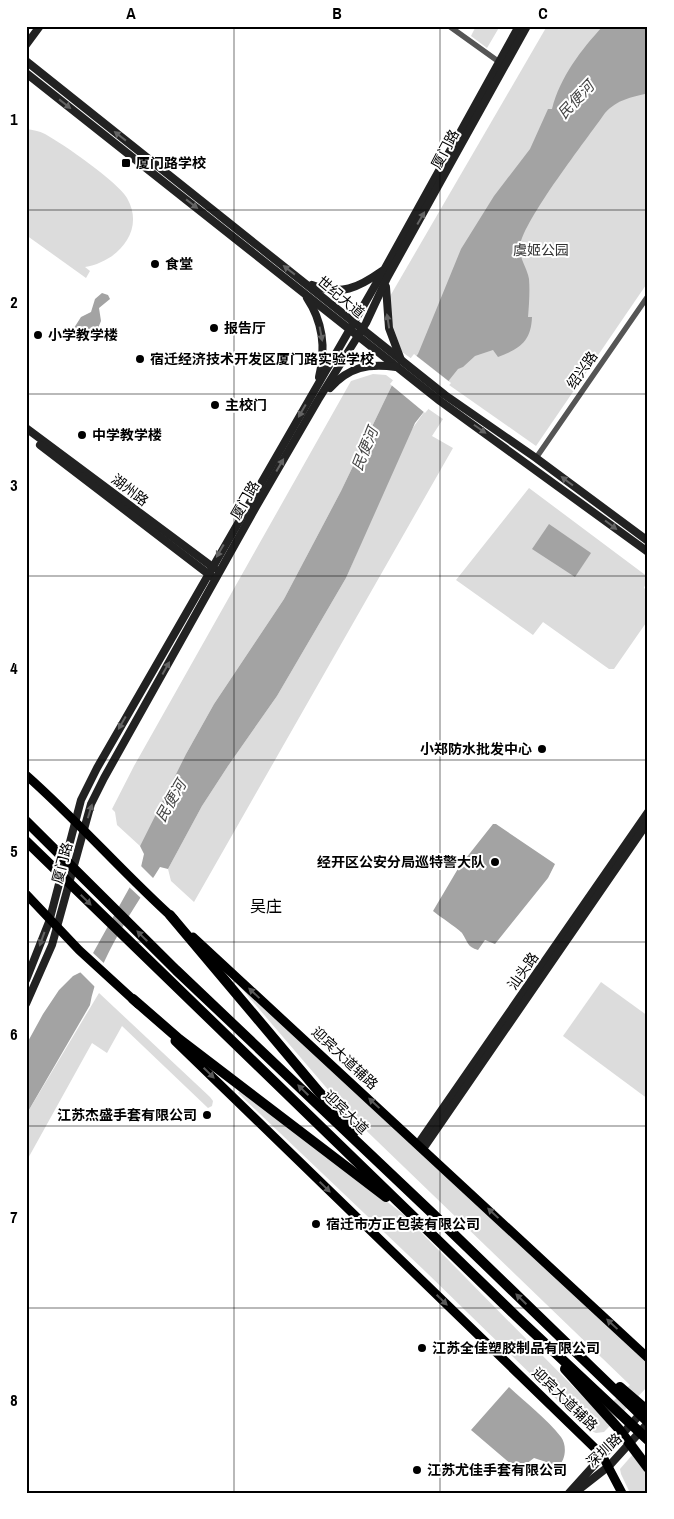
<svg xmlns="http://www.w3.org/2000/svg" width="674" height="1519" font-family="'Archivo Narrow','Noto Sans SC',sans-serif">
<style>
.green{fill:#dcdcdc}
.water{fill:#a3a3a3}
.pier{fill:#fff}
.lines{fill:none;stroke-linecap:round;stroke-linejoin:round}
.street{stroke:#555;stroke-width:5.5}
.secondary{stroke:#222;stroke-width:8}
.primary{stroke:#000;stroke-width:9}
.highway{stroke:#000;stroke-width:10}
.oneway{fill:#646464}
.oneway2{fill:#595959}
.grid{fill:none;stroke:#000;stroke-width:1;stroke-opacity:0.55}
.poi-dot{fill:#000;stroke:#fff;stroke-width:2}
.labels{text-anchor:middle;stroke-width:4;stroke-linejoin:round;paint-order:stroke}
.street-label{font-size:14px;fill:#000;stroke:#fff}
.poi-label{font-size:14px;font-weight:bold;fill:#000;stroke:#fff;text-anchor:start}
.park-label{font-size:14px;fill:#333;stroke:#fff}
.water-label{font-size:15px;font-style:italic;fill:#444;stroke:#fff}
.quarter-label{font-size:16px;fill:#000;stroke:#fff}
.neatline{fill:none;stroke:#000;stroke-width:2}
.grid-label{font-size:16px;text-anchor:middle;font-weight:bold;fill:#000}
</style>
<rect width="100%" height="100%" fill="#fff"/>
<g class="green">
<path d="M476 26H500L487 48 471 36Z"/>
<path d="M547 26H648V282L536 446 402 352 390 318 389 298Z"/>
<path d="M26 129C33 130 39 131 45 134 63 144 117 181 127 198 146 231 117 262 85 267L90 271 86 278 26 235Z"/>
<path d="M373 374 386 375 394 381 341 491 284 599 214 704 186 754 140 846 117 825 115 812 112 809 134 766 351 381Z"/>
<path d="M427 408 443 419 432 436 453 448 194 902 171 881 168 869 202 806 228 766 277 696 346 578 407 436Z"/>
<path d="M529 488 648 577 644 588 648 591V620L614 669H609L543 622 533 635 456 580Z"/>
<path d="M224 968 648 1362V1386L604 1432 596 1433 587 1429 427 1273 238 1093 242 1089 403 1214 600 1414 630 1385 348 1113Z"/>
<path d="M601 982 648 1016V1099L563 1036Z"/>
<path d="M99 993 210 1097 213 1101 212 1106 208 1108 122 1026 107 1053 92 1043 26 1162V1115Z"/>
<path d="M634 1453 648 1472V1493H630L621 1474 620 1469Z"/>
</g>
<g class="water">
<path d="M603 26H648V93C630 98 618 99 605 113 587 139 524 219 520 246 519 259 527 267 529 279 530 291 529 305 528 317H532C531 342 519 349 498 357L493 350 475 356 463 367 458 369 415 423 346 578 277 696 228 766 202 806 168 869 160 867C135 907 98 959 90 1005L26 1115V1045L43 1014 59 990 73 976 83 971 141 867 144 854 140 846 186 754 214 704 284 599 341 491 394 381 418 354 461 249 494 196 530 149 548 109H552C560 77 581 50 603 26Z"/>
<path d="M102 293 108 295 110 299 99 308 101 321 96 333 76 332 74 328 81 317 91 312 95 299Z"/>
<path d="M549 524 591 553 575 577 532 549Z"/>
<path d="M493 824H496L555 864 548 878 495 944 485 940 478 950C467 947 468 942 462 933 460 930 439 916 433 911L459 867Z"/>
<path d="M509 1387C526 1403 547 1419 561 1437 567 1445 566 1460 558 1466L534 1458 518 1470 471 1430Z"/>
</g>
<g class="pier">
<path d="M414 354 451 383 425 413 390 384Z"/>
<path d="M139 864 155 880 143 900 128 886Z"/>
<path d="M92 952 107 966 96 988 79 971Z"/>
</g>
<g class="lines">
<g class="street">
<path d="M449 26 502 64"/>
<path d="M536 458 648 296"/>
</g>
<g class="secondary">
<path d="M26 45 40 26"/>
<path d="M26 61 445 395 536 458 648 541"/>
<path d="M26 73 440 401 648 552"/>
<path d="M312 285C341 296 358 288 382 271"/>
<path d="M386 287 389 328 401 360"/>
<path d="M307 298C323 322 326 349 319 377"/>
<path d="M330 388C349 367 368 363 396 367"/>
<path d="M26 428 214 568"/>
<path d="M40 445 211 576"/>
<path d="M26 980 49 922 81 800 97 768 384 270 519 26"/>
<path d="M26 1004 52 945 91 804 104 778 257 505 318 400 366 323 387 278 527 26"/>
<path d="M418 1144 648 812"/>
<path d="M423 1149 648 822"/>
<path d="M577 1491 609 1466 648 1423"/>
<path d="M569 1493 643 1411"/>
</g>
<g class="primary">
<path d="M26 775C78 821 123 873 174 919"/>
<path d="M26 894 79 950 138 1004"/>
<path d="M193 937 648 1358"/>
<path d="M175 1041 602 1455 622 1493"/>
</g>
<g class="highway">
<path d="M26 821 176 970 433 1214 648 1422"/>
<path d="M26 841 517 1317 648 1440"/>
<path d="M170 915 319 1092 355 1131"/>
<path d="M133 999 179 1039 386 1197"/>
<path d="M565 1369 618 1428 648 1468"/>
<path d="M620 1387 648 1411"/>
</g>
</g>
<defs><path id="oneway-solid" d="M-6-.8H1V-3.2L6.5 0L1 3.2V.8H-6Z" transform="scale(1.25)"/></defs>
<g class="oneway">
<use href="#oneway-solid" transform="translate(65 104) rotate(38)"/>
<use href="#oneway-solid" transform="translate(120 136) rotate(-142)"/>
<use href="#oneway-solid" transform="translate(192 204) rotate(38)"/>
<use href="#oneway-solid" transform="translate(421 218) rotate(-60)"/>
<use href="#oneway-solid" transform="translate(289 270) rotate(-142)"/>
<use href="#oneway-solid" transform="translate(388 321) rotate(-99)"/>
<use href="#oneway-solid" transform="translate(321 334) rotate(79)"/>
<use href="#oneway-solid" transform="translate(302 411) rotate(120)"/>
<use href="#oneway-solid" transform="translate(480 429) rotate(35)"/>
<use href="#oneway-solid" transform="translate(280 465) rotate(-60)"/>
<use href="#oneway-solid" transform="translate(567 481) rotate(-143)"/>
<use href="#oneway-solid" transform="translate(611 525) rotate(37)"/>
<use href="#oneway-solid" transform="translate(220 551) rotate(120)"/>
<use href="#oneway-solid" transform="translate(166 668) rotate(-61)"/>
<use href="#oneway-solid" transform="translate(122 723) rotate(120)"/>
<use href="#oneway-solid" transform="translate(90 811) rotate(-73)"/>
<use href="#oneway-solid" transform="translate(42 939) rotate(110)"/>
</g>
<g class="oneway2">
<use href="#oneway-solid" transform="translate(86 900) rotate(45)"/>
<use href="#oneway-solid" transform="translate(142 936) rotate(-135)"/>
<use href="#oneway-solid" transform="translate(254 993) rotate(-137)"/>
<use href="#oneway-solid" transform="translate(209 1073) rotate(44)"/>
<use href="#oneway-solid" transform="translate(303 1090) rotate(-136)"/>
<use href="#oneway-solid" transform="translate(374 1103) rotate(-137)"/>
<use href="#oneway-solid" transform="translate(325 1187) rotate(44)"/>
<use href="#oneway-solid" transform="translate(493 1213) rotate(-137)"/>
<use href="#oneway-solid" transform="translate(521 1299) rotate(-136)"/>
<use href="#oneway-solid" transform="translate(442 1300) rotate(44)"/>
<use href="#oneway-solid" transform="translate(612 1324) rotate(-137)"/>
</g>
<path class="grid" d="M234 26V1493M440 26V1493M26 210H648M26 394H648M26 576H648M26 760H648M26 942H648M26 1126H648M26 1308H648"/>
<g class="poi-dot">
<rect x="121" y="158" width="10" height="10" rx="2.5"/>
<circle cx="155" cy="264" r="5"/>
<circle cx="214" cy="328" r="5"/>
<circle cx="38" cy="335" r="5"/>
<circle cx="140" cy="359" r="5"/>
<circle cx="215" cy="405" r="5"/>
<circle cx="82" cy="435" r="5"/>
<circle cx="542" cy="749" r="5"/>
<circle cx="495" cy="862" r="5"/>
<circle cx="207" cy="1115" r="5"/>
<circle cx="316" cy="1224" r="5"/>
<circle cx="422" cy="1348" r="5"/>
<circle cx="417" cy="1470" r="5"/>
</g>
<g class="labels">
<g class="street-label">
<text transform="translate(445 149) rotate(-62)" y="5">厦门路</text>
<text transform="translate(341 297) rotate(40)" y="5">世纪大道</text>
<text transform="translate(582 370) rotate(-55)" y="5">绍兴路</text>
<text transform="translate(130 490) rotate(37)" y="5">湖州路</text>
<text transform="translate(245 500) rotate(-60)" y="5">厦门路</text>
<text transform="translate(62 863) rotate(-75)" y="5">厦门路</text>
<text transform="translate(523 971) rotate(-55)" y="5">汕头路</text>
<text transform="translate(345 1058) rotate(43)" y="5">迎宾大道辅路</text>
<text transform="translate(346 1112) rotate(44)" y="5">迎宾大道</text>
<text transform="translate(565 1399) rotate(44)" y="5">迎宾大道辅路</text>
<text transform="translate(604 1450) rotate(-43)" y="5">深圳路</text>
</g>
<g class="poi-label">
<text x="136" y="168">厦门路学校</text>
<text x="165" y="269">食堂</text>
<text x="224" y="333">报告厅</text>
<text x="48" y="340">小学教学楼</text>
<text x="150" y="364">宿迁经济技术开发区厦门路实验学校</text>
<text x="225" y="410">主校门</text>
<text x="92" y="440">中学教学楼</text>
<text x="532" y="754" text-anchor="end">小郑防水批发中心</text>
<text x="485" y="867" text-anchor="end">经开区公安分局巡特警大队</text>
<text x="197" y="1120" text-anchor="end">江苏杰盛手套有限公司</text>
<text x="326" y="1229">宿迁市方正包装有限公司</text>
<text x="432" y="1353">江苏全佳塑胶制品有限公司</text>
<text x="427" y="1475">江苏尤佳手套有限公司</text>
</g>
<g class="park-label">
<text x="541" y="255">虞姬公园</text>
</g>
<g class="water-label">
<text transform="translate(576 100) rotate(-47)" y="5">民便河</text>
<text transform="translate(365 449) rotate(-68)" y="5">民便河</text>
<text transform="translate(171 801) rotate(-60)" y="5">民便河</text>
</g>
<g class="quarter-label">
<text x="266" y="912">吴庄</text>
</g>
</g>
<rect width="674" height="1519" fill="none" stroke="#ffffff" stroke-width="55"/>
<rect x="28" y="28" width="618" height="1464" class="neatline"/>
<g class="grid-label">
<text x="131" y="19">A</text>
<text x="337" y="19">B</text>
<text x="543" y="19">C</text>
<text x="14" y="125">1</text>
<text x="14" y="308">2</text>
<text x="14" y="491">3</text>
<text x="14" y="674">4</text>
<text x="14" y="857">5</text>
<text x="14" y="1040">6</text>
<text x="14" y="1223">7</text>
<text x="14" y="1406">8</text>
</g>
</svg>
